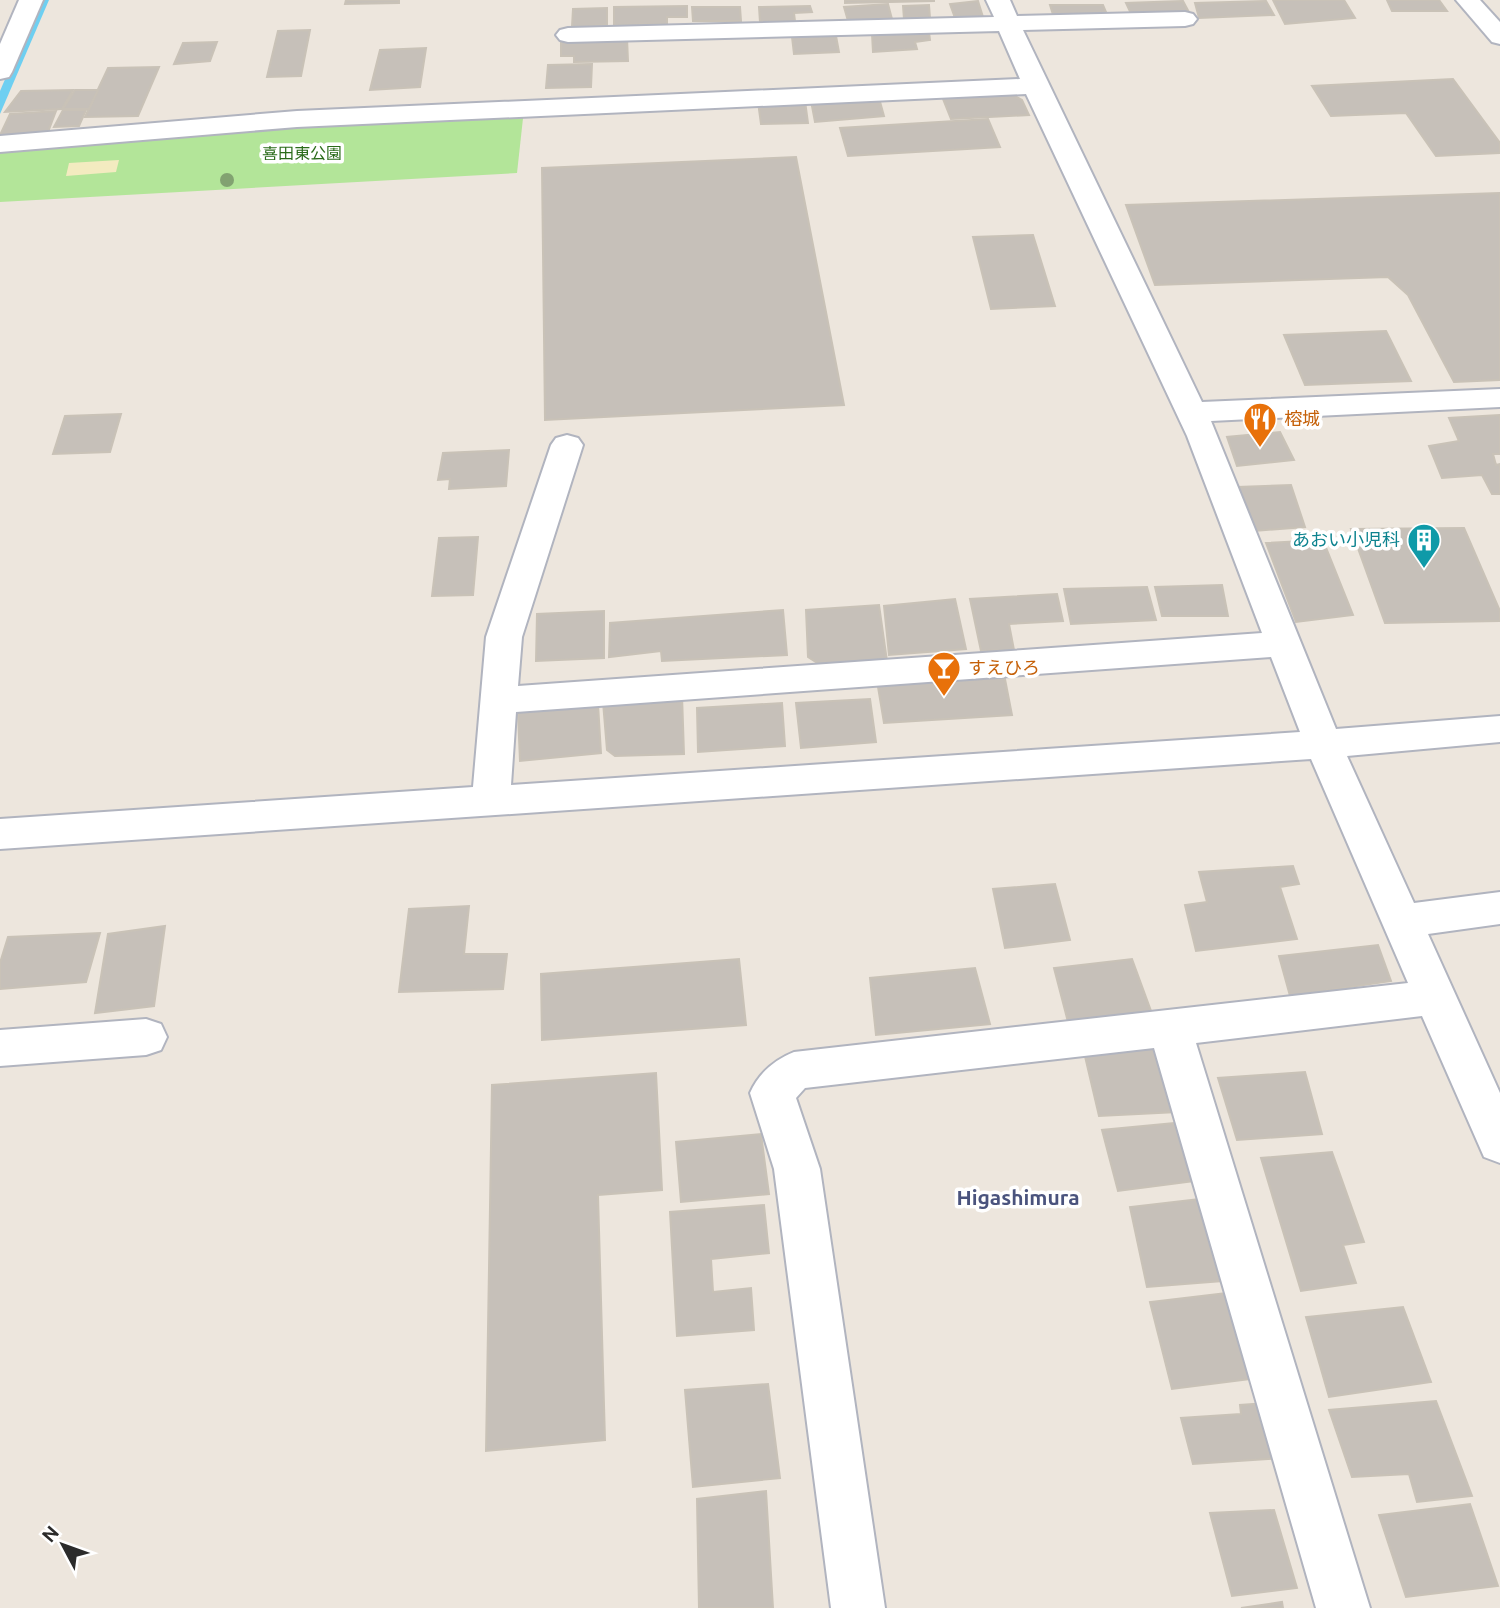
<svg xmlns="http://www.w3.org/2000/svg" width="1500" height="1608" font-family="Ubuntu,'Noto Sans JP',sans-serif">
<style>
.green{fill:#b3e599}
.sand{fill:#f3ebc0}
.water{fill:#6ecff1}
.building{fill:#c6c0b9;stroke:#c9c2b7;stroke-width:2}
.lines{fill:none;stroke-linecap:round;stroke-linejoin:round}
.minor-casing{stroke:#b1b4bf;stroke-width:4}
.minor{fill:#fff;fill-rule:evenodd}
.tree{fill:#82a271}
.labels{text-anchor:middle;stroke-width:7;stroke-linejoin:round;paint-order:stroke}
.far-park-label{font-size:16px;fill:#2a6b19;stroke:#fff}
.food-label{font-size:18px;fill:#c56008;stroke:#fff;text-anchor:start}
.culture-label{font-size:18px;fill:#0d838f;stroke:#fff;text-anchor:end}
.quarter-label{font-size:21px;font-weight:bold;fill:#4a537d;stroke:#fff}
</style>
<rect width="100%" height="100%" fill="#ede6dd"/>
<path class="green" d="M524 109 517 173 0 202V152L282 121Z"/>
<path class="sand" d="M119 160 116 172 66 176 69 163Z"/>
<path class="water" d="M39 0H49L0 114V91Z"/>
<g class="building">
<path d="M346 0H399V3L345 4Z"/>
<path d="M845 0H934V1L845 3Z"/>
<path d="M1273 0H1344L1355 18 1285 24Z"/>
<path d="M1387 0H1439L1447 11H1392Z"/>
<path d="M978 1 983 17 955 18 950 4Z"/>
<path d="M1183 1 1190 14 1133 18 1126 3Z"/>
<path d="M1266 1 1274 15 1199 18 1195 3Z"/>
<path d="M888 4 892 19 848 21 844 7Z"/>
<path d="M929 5 930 18 904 19 903 6Z"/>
<path d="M1050 5H1103L1109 19 1055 21Z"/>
<path d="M687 6V17H667V24L614 25V7Z"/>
<path d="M810 6 812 12 794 13 795 21 760 22 759 7Z"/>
<path d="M692 7H740L741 21H693Z"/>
<path d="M607 8V25L572 27 573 9Z"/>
<path d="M310 30 301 76 267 77 278 31Z"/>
<path d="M929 32 930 40 915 42 917 49 873 52 872 34Z"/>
<path d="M836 36 839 52 794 54 792 37Z"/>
<path d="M627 38 628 61 574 62V56H561V40Z"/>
<path d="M217 42 210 61 174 64 183 43Z"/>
<path d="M426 48 420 87 370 90 380 50Z"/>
<path d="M592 64 591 87 546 88 548 65Z"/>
<path d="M159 67 138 116 85 117 108 68Z"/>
<path d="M1453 79 1500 143V153L1436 156 1406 113 1331 116 1312 86Z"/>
<path d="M73 90 62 109 5 112 21 91Z"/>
<path d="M75 90H98L89 109H63Z"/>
<path d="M1004 90 1022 100 1029 115 951 119 941 94Z"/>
<path d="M879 98 884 116 815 122 811 101Z"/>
<path d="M805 101 808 123 761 124 758 102Z"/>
<path d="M63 110H86L79 126 54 127Z"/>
<path d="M56 111 48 132 0 135 10 114Z"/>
<path d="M988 119 1000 147 848 156 840 128Z"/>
<path d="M796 157 844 405 545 420 542 168Z"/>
<path d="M1500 193V380L1454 382 1408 295 1388 277 1155 285 1126 205Z"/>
<path d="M1033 235 1055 306 991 309 973 237Z"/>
<path d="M1386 331 1411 381 1305 385 1284 335Z"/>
<path d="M121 414 110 452 53 454 65 416Z"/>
<path d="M1500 415V454H1493L1496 465 1500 464V494H1492L1482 475 1442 478 1429 446 1459 441 1449 418Z"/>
<path d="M1280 432 1294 460 1237 466 1227 437Z"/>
<path d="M509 450 506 486 449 489 450 479 438 480 443 453Z"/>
<path d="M1291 485 1305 527 1254 531 1238 487Z"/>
<path d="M1464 528 1500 611V621L1385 623 1351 529Z"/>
<path d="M478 537 473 595 432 596 439 538Z"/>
<path d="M1323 540 1353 615 1296 622 1266 543Z"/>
<path d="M1222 585 1228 616H1162L1155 587Z"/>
<path d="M1147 587 1156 620 1071 624 1064 589Z"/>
<path d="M1057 594 1063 621 1009 624 1014 650 981 651 970 599Z"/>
<path d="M955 599 966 649 889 655 884 606Z"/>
<path d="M879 605 887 661 825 668 808 657 806 610Z"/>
<path d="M783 610 787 655 662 661 661 651 609 657 610 623Z"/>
<path d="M604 611V658L536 661 537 614Z"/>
<path d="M1004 674 1012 715 884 723 877 681Z"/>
<path d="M682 695 684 754 615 756 607 750 603 702Z"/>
<path d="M870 699 876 742 801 748 796 703Z"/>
<path d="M782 703 785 746 698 752 697 708Z"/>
<path d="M598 704 601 753 520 761 518 714 526 707Z"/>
<path d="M1293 866 1299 884 1280 887 1297 939 1196 951 1185 905 1207 902 1199 872Z"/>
<path d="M1055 884 1070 940 1005 948 993 889Z"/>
<path d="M469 906 464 954H507L503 989 399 992 409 909Z"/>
<path d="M165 926 154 1006 95 1013 108 934Z"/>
<path d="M100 933 86 982 0 989V963L8 937Z"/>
<path d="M1378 945 1391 981 1290 996 1279 956Z"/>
<path d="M739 959 746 1025 542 1040 541 974Z"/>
<path d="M1132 959 1151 1011 1068 1022 1054 968Z"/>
<path d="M975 968 990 1024 876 1035 870 978Z"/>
<path d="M1157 1043 1177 1112 1099 1116 1084 1052Z"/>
<path d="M1305 1072 1322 1134 1237 1140 1218 1078Z"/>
<path d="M656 1073 662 1190 598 1195 605 1440 486 1451 492 1085Z"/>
<path d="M1174 1123 1195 1181 1118 1191 1102 1130Z"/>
<path d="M761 1134 769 1194 681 1202 676 1142Z"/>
<path d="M1332 1152 1364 1242 1343 1245 1356 1283 1301 1291 1261 1158Z"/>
<path d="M1199 1199 1222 1281 1147 1287 1130 1207Z"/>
<path d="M764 1205 769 1253 711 1259 713 1292 751 1288 754 1330 677 1336 670 1212Z"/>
<path d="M1226 1293 1251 1379 1172 1389 1150 1302Z"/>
<path d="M1403 1307 1431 1382 1329 1397 1306 1317Z"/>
<path d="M768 1384 780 1478 693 1487 685 1390Z"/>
<path d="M1436 1401 1472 1496 1417 1502 1409 1474 1352 1477 1329 1410Z"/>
<path d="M1267 1403 1283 1458 1193 1464 1181 1418 1241 1414 1240 1405Z"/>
<path d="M766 1491 773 1608H699L697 1499Z"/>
<path d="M1470 1504 1498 1586 1406 1597 1379 1515Z"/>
<path d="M1274 1510 1297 1588 1232 1596 1210 1513Z"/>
<path d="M1282 1602 1283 1608H1241Z"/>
</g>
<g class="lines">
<defs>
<g id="minor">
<path d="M19 0H43L12 72 9 77 0 79V44Z"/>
<path d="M986 0H1010L1017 16 1185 12 1193 14 1197 19 1193 24 1185 26 1023 30 1202 402 1500 389V407L1211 421 1336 729 1500 716V742L1347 756 1414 903 1500 892V924L1428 934 1500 1093V1163L1484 1157 1422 1016 1196 1043 1370 1608H1316L1154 1048 805 1088 796 1098 820 1169 885 1608H831L774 1169 750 1093C759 1073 774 1060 794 1052L1408 983 1311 759 0 849V819L473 787 486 637 551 445 556 438 567 435 578 438 583 445 522 637 518 686 1262 633 1187 436 1026 94 297 127 0 152V136L297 111 1020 79 999 31 568 42 560 40 556 35 560 30 568 28 994 17ZM1271 657 1300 732 511 785 516 712Z"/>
<path d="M1456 0H1480L1500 22V44L1492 42Z"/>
<path d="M146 1019 161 1024 167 1037 161 1050 146 1055 0 1066V1030Z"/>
</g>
</defs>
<use href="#minor" class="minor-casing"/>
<use href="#minor" class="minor"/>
</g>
<circle class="tree" cx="227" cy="180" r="7"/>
<defs>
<symbol id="restaurant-pin" viewBox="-11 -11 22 30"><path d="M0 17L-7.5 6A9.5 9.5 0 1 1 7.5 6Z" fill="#e8710a" stroke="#fff"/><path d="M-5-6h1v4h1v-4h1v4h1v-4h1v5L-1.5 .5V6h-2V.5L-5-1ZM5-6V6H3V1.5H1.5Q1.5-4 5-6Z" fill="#fff"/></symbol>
<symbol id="building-pin" viewBox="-11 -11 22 30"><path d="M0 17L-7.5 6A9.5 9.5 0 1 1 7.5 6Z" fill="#0f9aa8" stroke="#fff"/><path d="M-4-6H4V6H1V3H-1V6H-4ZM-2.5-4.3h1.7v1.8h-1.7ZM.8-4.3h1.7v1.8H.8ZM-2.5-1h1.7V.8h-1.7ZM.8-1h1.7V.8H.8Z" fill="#fff"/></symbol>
<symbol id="bar-pin" viewBox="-11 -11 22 30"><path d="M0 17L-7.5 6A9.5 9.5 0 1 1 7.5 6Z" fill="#e8710a" stroke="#fff"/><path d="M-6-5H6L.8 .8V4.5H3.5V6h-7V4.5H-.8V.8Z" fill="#fff"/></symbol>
</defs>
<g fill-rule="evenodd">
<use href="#restaurant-pin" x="1241" y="400" width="38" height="52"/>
<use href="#building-pin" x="1405" y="521" width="38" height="52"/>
<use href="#bar-pin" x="925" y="649" width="38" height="52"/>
</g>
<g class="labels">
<g class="far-park-label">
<text x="302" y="159">喜田東公園</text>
</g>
<g class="food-label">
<text x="1284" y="425">榕城</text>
<text x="968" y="674">すえひろ</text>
</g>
<g class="culture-label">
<text x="1400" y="546">あおい小児科</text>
</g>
<g class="quarter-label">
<text x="1018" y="1205">Higashimura</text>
</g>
</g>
<g transform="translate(63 1545) rotate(311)" stroke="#ffffff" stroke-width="5" paint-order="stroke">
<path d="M0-5L12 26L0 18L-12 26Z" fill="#2b2b2b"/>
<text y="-10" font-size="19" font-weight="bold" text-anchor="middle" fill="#2b2b2b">N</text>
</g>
</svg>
